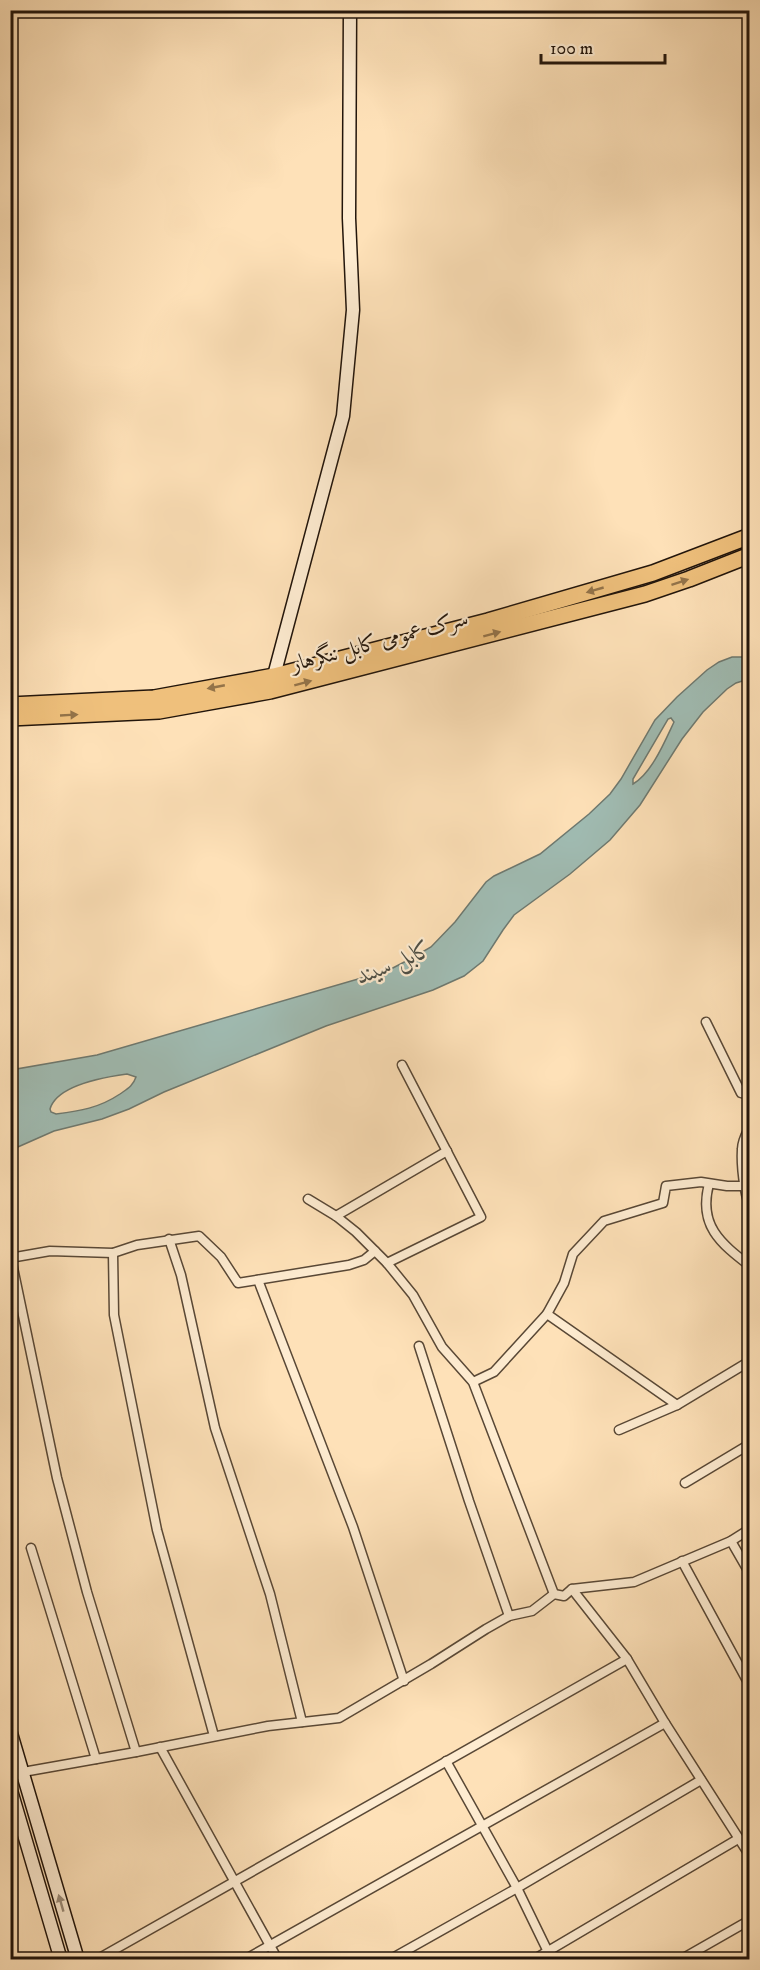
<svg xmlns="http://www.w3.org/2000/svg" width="760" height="1970" font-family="'IM FELL DW Pica',Amiri,serif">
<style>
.water{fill:#a0bcb3;stroke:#6e7970;stroke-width:1.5;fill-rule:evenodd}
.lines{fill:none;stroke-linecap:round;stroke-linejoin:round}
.street-casing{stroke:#594836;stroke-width:11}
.secondary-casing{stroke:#22150b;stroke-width:15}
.highway-casing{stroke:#22150b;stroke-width:18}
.street{stroke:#feecd1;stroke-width:8}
.secondary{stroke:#feecd1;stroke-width:12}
.highway{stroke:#efc07c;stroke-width:15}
.oneway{fill:#937349}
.oneway2{fill:#9b8b78}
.labels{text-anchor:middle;stroke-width:4.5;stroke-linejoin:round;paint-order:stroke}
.street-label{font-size:22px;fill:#22150b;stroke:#feecd1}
.water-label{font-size:24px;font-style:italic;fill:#4e4f46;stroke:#feecd1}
</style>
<rect width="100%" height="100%" fill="#fee1b8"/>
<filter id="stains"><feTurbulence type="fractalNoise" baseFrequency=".00333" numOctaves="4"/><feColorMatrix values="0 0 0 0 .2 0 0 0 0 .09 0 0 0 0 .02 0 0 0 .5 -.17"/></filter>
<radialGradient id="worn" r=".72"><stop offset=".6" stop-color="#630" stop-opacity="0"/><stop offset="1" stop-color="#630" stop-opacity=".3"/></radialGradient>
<path class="water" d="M732 657H749V679L736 683 727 689 703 712 682 739 640 805 610 840 570 874 514 915 503 930 483 961 464 976 433 990 326 1026 164 1092 129 1109 102 1119 54 1131 11 1150V1070L97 1055 389 970 412 958 431 947 455 922 486 882 494 876 540 854 589 814 610 794 621 779 655 720 677 697 707 670 719 662ZM671 718 674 722C665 741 652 773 633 784V779L668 719ZM127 1074 136 1077C133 1086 127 1089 120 1094 99 1108 80 1111 56 1114L51 1112 50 1109C57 1085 105 1077 127 1074Z"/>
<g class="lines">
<defs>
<g id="street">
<path d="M706 1022 741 1093 750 1095"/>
<path d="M750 1126C746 1134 742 1141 742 1149 741 1165 744 1193 750 1207"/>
<path d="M709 1184C698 1225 720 1243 750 1266"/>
<path d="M308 1199 336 1216 356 1232 387 1263 413 1295 442 1347 473 1382 554 1594"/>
<path d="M336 1216 447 1151"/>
<path d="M169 1239 181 1275 215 1428 270 1594 302 1722"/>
<path d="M113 1253 114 1315 157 1530 214 1736"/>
<path d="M10 1258 50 1251 113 1253 137 1245 199 1236 221 1257 238 1283 349 1265 364 1260 375 1251"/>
<path d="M11 1258 57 1478 87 1592 136 1752"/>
<path d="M387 1263 481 1217 402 1065"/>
<path d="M258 1280 353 1527 404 1681"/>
<path d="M547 1314 677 1405"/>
<path d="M419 1346 469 1501 509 1616"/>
<path d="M473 1382 494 1372 547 1314 564 1283 573 1254 604 1221 663 1203 666 1186 701 1182 727 1186H745"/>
<path d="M619 1430 677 1405 750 1361"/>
<path d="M685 1483 750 1444"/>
<path d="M731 1541 750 1574"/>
<path d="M31 1548 96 1759"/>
<path d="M682 1561 750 1686"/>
<path d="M572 1589 627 1659 665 1723 750 1856"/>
<path d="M160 1747 278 1960"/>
<path d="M446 1761 517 1888 552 1960"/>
<path d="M23 1772 136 1752 268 1726 339 1718 431 1664 486 1629 509 1616 532 1611 554 1594 564 1596 572 1589 634 1582 731 1541 750 1529"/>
<path d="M10 1831 22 1825"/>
<path d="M96 1960 627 1659"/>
<path d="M244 1960 665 1723"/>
<path d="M389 1960 517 1888 701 1780"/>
<path d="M533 1960 738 1839"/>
<path d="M680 1960 750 1920"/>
</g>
<g id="secondary">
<path d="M272 683 343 416 353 310 349 218 350 10"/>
<path d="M10 1730 78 1960"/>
<path d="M10 1787 61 1960"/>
</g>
<g id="highway">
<path d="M10 705 154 698 274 676 488 621 653 573 750 536"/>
<path d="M10 718 159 711 270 691 645 594 689 579 750 555"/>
</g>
</defs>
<use href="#street" class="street-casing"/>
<use href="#secondary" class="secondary-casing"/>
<use href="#highway" class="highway-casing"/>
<use href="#street" class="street"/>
<use href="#secondary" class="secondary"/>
<use href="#highway" class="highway"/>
</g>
<defs><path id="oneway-solid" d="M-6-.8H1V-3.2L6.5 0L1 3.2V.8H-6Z" transform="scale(1.5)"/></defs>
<g class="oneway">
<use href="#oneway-solid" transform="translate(680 582) rotate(-18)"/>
<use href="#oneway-solid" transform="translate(595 590) rotate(164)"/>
<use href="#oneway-solid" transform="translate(492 634) rotate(-15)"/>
<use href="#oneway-solid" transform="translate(303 683) rotate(-15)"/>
<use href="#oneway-solid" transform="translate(216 687) rotate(169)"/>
<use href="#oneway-solid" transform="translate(69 715) rotate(-3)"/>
</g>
<use class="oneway2" href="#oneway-solid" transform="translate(61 1903) rotate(-106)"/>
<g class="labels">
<g class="street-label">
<text transform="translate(379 640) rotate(-15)" y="8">سرک عمومی کابل ننگرهار</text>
</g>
<g class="water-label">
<text transform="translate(394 962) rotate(-22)" y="8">کابل سيند</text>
</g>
</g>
<rect width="760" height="1970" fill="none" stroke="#fee1b8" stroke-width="36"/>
<rect x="12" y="12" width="736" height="1946" fill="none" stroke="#22150b" stroke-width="3"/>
<rect x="18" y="18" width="724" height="1934" fill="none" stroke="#22150b" stroke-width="1.5"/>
<path d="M541 54v9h124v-9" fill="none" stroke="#22150b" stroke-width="3"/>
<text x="550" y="54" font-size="18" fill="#22150b" stroke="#feecd1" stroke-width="4.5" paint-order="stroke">100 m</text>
<rect width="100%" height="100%" filter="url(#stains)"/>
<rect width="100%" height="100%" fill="url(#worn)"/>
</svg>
